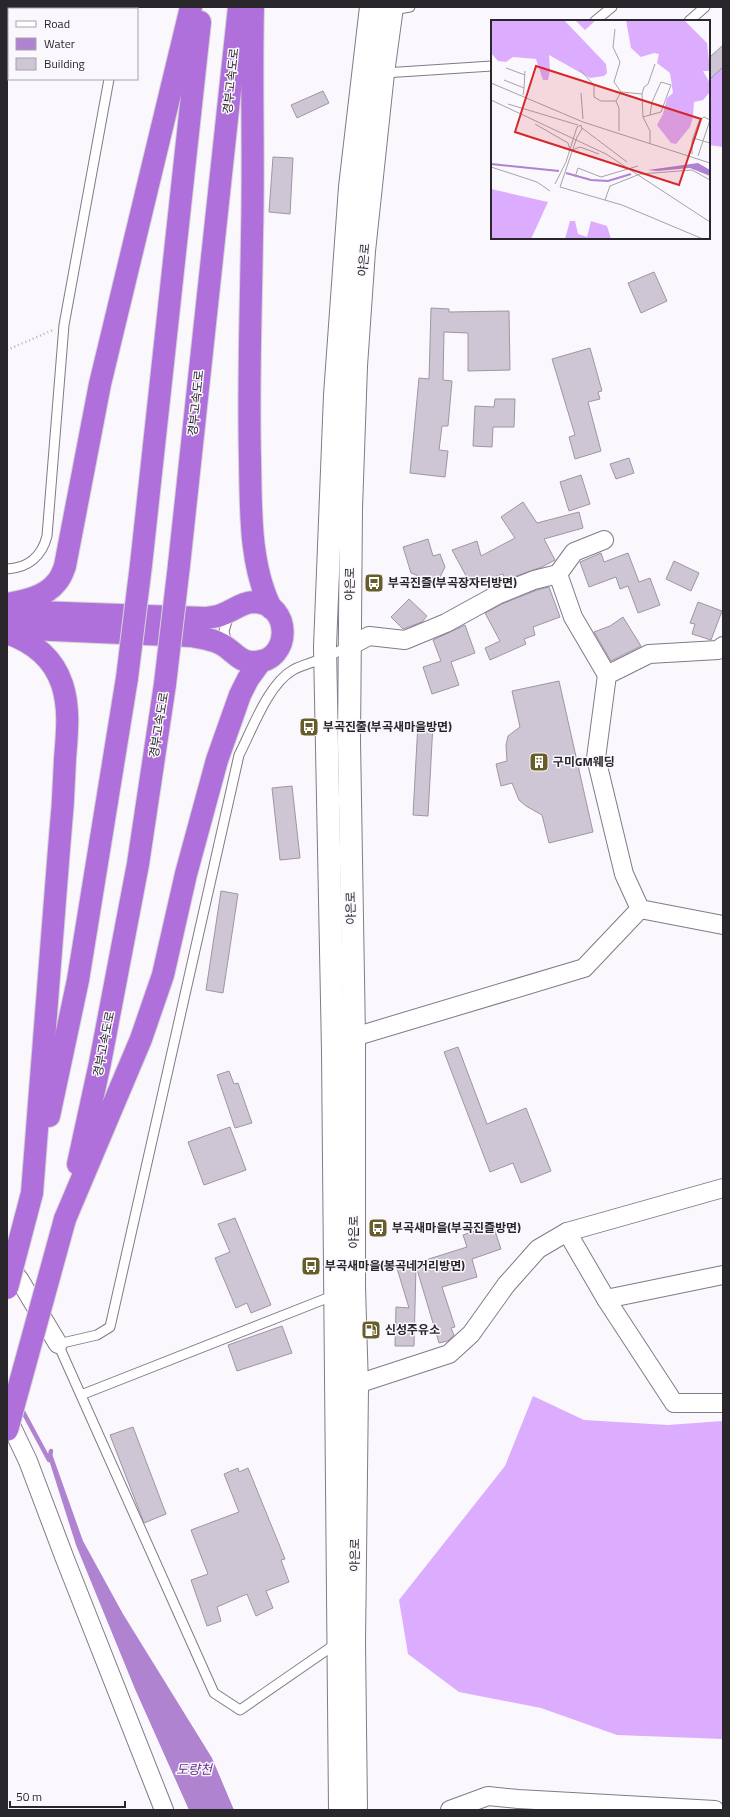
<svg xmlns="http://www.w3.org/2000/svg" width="730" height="1817" font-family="'Titillium Web','Noto Sans KR',sans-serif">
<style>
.forest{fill:#dcadfe}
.water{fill:#b083d1}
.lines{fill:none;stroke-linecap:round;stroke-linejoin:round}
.stream{stroke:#b083d1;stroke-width:4.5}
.building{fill:#cec6d4;stroke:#9e96a4}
.lane-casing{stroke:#827a88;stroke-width:11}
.street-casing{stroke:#827a88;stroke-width:20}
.secondary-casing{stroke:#827a88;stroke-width:24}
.highway-casing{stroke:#d4d4d5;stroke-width:24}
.path{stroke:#b6b3b9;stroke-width:2.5;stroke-dasharray:1 3;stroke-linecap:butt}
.lane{stroke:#fff;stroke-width:9}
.street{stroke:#fff;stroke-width:18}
.secondary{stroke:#fff;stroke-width:22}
.highway{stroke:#b070dc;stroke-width:22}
.highway-bridge-casing{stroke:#d4d4d5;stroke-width:24;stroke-linecap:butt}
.highway-bridge{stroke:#b070dc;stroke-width:22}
.labels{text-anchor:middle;stroke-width:3;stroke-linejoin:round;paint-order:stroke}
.street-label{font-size:12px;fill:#2a272c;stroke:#faf7fd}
.poi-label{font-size:12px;font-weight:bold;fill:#2a272c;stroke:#faf7fd;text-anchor:start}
.water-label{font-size:13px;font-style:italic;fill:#6a308d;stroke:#faf7fd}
.inset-river{fill:none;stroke:#b083d1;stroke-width:2}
.inset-road{fill:none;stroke:#a7a4a9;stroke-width:1}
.view{fill:#d62828;fill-opacity:0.15;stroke:#d62828;stroke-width:2}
.inset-edge{fill:none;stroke:#2a272c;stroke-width:2}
</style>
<rect width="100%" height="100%" fill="#faf7fd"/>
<g class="forest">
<path d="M723 48V147L709 145V57Z"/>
<path d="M533 1396 584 1420 668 1425 723 1421V1739L617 1735 541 1708 459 1692 408 1654 399 1600 505 1466Z"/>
</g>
<path class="water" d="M51 1451 83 1541 123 1614 212 1758 234 1810H189L135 1689 76 1545 49 1460Z"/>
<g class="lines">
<path class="stream" d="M21 1408 49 1460 51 1451"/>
</g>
<g class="building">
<path d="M723 45V67L709 80V58Z"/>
<path d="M323 91 329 103 297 118 291 105Z"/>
<path d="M273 157 293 158 290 214 269 212Z"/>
<path d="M654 272 667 301 641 313 628 283Z"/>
<path d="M431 308 449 309V312L509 311 510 370 468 371V333L444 332 443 380 452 381 448 426H442L439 450 448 451 445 477 410 473 419 378 429 379Z"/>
<path d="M590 348 602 391 598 392 600 399 588 402 601 451 575 459 569 437 575 435 552 359Z"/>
<path d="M495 399H515L514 427H493L492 447 473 446 475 406 494 407Z"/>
<path d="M629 458 634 473 616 479 610 464Z"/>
<path d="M581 475 590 504 569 511 560 482Z"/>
<path d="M523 502 537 523 579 512 583 528 544 539 555 560 542 567 505 580 503 574 471 585 452 550 477 541 481 556 515 538 501 517Z"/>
<path d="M428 539 433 556 440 554 445 567 437 583 411 573 403 547Z"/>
<path d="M601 553 604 562 628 553 639 582 650 578 660 605 638 613 628 586 620 589 616 577 589 587 580 562Z"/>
<path d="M674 561 699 573 691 591 666 579Z"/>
<path d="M549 587 560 617 533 627 535 635 524 639 526 644 490 660 485 648 500 641 485 613 502 604 537 590Z"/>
<path d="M409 599 427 616 422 622 403 629 391 617Z"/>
<path d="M698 602 722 611 711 640 692 634 695 624 690 623Z"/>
<path d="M623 617 641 646 611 661 594 632 610 626Z"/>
<path d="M465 625 475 653 451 662 459 685 432 694 423 667 441 661 433 640Z"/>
<path d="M559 681 593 832 549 843 542 815 526 806 519 800 512 783 501 786 496 764 507 761 506 745 508 736 520 727 512 691Z"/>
<path d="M418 723 433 724 428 816 413 815Z"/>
<path d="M292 786 300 858 280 860 272 788Z"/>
<path d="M221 891 238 894 223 993 206 990Z"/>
<path d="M458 1047 487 1124 526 1108 551 1171 521 1183 513 1163 490 1172 444 1052Z"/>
<path d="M229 1071 234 1084 238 1083 252 1123 235 1128 217 1075Z"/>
<path d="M230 1127 246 1170 204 1185 188 1142Z"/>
<path d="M235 1218 271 1305 251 1313 247 1303 236 1308 215 1258 230 1252 218 1224Z"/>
<path d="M493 1225 501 1249 472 1259 477 1277 442 1287 455 1327 451 1328 454 1335 448 1341 439 1343 416 1266 414 1346H395L396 1307 409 1308 396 1265 416 1259V1263L467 1247 463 1235Z"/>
<path d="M282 1326 292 1353 237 1371 228 1345Z"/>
<path d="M133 1427 166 1514 144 1523 110 1435Z"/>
<path d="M238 1468 239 1472 248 1468 285 1559 281 1560 289 1582 266 1591 273 1608 256 1616 247 1594 217 1607 221 1621 207 1626 191 1580 208 1574 191 1530 239 1512 224 1474Z"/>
</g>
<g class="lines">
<defs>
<g id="lane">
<path d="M121 9 122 7"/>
<path d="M392 10 410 7"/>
<path d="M595 21 612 7"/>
<path d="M689 21 705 7"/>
<path d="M384 73 492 66"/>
<path d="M7 569C28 568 42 556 47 536L64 325 109 79"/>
<path d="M227 645 224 631 229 615"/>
<path d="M81 1395 335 1295"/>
<path d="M337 1643 240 1710 214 1693 58 1344 97 1335 110 1327 239 755C252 730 268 684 293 670 300 666 308 664 316 661 327 658 338 651 349 646"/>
</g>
<g id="street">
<path d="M558 574 573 617 607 675"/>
<path d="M350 646 369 636 405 640 446 623 497 595 534 580 558 574 574 552 604 540"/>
<path d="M640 909 624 874 596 758 607 675 649 654 718 650 723 646"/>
<path d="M354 1037 584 968 640 909 723 925"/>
<path d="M567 1232 606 1299 723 1275"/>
<path d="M7 1264 19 1279 58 1344"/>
<path d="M606 1299 674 1403H723"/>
<path d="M345 1388 449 1354 471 1334 506 1285 538 1249 567 1232 723 1188"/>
<path d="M7 1417 28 1461 65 1559 164 1810"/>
<path d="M450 1810 488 1796 518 1799 715 1810"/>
</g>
<g id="secondary">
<path d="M340 1810 333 1051 325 647 335 395 350 187 371 7"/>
<path d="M356 1810 354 1643 357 1387 354 1287V1037L349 741 351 508 356 366 364 251 383 73 392 7"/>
</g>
<g id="highway">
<path d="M253 7C251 83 254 159 252 235 251 310 248 384 250 459 251 507 249 564 271 608"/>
<path d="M141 565 200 22"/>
<path d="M179 565 239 7"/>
<path d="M7 604C24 601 45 597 56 583 60 579 63 572 65 566L100 384 191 7"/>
<path d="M7 628 191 636C201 638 212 639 221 644 233 650 239 663 255 662 292 661 292 603 254 602 243 602 234 610 223 614 218 617 211 617 205 618L8 611"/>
<path d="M7 633C33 642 53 657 62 684 70 708 67 734 65 759 64 789 62 819 59 849 50 964 41 1078 32 1193"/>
<path d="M49 1116 78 980 127 678"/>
<path d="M78 1164 100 1063 138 864 165 684"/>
<path d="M65 1219 141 1039 163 975 186 874 217 760 240 695 248 679 261 661"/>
</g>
</defs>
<use href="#lane" class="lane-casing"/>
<use href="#street" class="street-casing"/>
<use href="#secondary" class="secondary-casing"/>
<use href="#highway" class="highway-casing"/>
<path class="path" d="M7 350 53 330"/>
<use href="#lane" class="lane"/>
<use href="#street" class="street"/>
<use href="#secondary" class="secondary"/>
<use href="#highway" class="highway"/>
<defs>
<g id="highway-bridge">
<path d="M127 678 141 565"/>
<path d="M165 684 179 565"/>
<path d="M7 1288 32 1193"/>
<path d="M7 1430 65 1219"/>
</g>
</defs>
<use href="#highway-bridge" class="highway-bridge-casing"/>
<use href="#highway-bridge" class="highway-bridge"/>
</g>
<defs>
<symbol id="bus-square" viewBox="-11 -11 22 22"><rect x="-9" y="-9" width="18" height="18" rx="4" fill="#665d2a" stroke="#faf7fd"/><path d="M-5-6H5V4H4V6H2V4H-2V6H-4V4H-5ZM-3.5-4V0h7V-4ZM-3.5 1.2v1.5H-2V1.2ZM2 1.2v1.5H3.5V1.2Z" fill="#fff"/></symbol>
<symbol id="building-square" viewBox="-11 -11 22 22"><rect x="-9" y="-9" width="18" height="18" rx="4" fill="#665d2a" stroke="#faf7fd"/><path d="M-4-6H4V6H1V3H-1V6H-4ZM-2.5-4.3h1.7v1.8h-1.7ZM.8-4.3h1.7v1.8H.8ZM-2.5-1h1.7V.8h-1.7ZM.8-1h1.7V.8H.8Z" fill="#fff"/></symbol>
<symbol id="fuel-square" viewBox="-11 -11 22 22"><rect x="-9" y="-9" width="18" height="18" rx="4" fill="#665d2a" stroke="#faf7fd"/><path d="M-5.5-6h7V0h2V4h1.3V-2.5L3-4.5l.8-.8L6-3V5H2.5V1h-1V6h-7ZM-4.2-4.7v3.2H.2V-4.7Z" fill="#fff"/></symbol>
</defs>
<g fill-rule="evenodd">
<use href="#bus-square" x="363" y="572" width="22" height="22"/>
<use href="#bus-square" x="298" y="716" width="22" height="22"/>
<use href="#building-square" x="528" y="751" width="22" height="22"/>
<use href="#bus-square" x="367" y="1217" width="22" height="22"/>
<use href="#bus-square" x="300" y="1255" width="22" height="22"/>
<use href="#fuel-square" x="360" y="1319" width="22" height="22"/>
</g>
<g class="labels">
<g class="street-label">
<text transform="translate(231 81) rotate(-84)" y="4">경부고속도로</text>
<text transform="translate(364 260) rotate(-85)" y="4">야은로</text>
<text transform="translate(196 403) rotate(-84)" y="4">경부고속도로</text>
<text transform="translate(350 584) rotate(-89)" y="4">야은로</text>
<text transform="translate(159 725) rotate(-81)" y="4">경부고속도로</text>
<text transform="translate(351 908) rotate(-91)" y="4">야은로</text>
<text transform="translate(104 1044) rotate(-79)" y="4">경부고속도로</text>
<text transform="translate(354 1232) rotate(-90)" y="4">야은로</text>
<text transform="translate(355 1555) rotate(-89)" y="4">야은로</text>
</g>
<g class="poi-label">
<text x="388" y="587">부곡진즐(부곡장자터방면)</text>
<text x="323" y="731">부곡진줄(부곡새마을방면)</text>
<text x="553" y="766">구미GM웨딩</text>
<text x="392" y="1232">부곡새마을(부곡진즐방면)</text>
<text x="325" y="1270">부곡새마을(봉곡네거리방면)</text>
<text x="385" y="1334">신성주유소</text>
</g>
<g class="water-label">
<text x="194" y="1774">도량천</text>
</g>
</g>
<g transform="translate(491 20)">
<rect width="219" height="219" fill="#faf7fd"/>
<path d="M0 0H73L115 44 116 53 113 56 99 58 58 35 59 50 57 60H52L45 39 22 37 15 42 7 41 0 33ZM84 0H105L94 10ZM135 0H193L216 23 219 51H212L219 63V72L212 80 203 82 202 97 199 107 185 124 180 123 166 105 172 94 176 78 182 73 179 53 166 43 168 34 163 33 150 37 140 28ZM0 169 57 182 40 219H0ZM79 201H84L87 214 96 217 100 201 116 206 120 219H74Z" fill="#dcadfe"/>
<path d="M207 143 219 150V156L199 148 166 151 157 150Z" fill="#b083d1"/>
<path class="inset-river" d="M0 144 68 151M75 153 100 160 117 161 140 154"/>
<path class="inset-road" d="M124 9 122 27 129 42 123 62 130 72 151 74 152 97 159 111V123M15 48 34 55M89 50 103 65V77L110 81H125M13 60 33 68 32 75M0 63 92 102 219 143M33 68 34 51M90 73 92 99M151 74 153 67 157 64 164 44M0 80 115 134 219 202M17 84 87 105M152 97 159 95 161 82 170 62 180 65 170 92 159 95M44 104 77 123 79 130M91 108 136 142M128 111V88L125 81 130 72M202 118 219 123M81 130 89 127 108 134M201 134V121L208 101 213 97 219 100M207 136 219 100M0 147 46 162 59 171M84 157 87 148 110 157 147 146M64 164 75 142 86 107 90 105 91 109 86 117 69 167M69 167 131 185 212 219M114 180 119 166 149 154 201 150 219 160"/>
<path class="view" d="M45 46 210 99 188 165 24 112Z"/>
<rect width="219" height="219" class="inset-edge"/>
</g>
<rect width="730" height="1817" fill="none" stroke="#2a272c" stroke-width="16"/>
<rect x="8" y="8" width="130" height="72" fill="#faf7fd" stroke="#a7a4a9"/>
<rect x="16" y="21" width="20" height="6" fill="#ffffff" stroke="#a7a4a9"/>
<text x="44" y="28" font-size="12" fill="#2a272c">Road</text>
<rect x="16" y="38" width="20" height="12" fill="#b083d1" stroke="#a7a4a9"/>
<text x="44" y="48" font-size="12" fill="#2a272c">Water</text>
<rect x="16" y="58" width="20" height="12" fill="#cec6d4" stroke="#a7a4a9"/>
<text x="44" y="68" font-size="12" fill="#2a272c">Building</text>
<path d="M10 1801v6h115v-6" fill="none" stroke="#2a272c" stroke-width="2"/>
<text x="16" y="1801" font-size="12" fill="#2a272c" stroke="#faf7fd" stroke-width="3" paint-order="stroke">50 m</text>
</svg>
